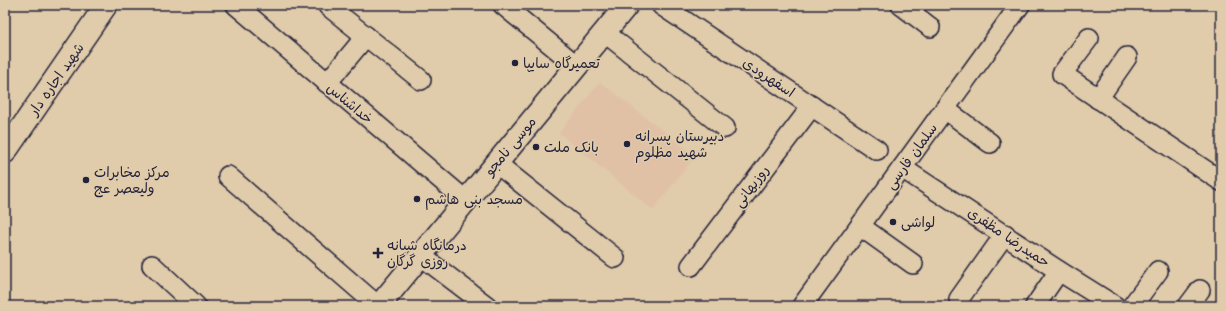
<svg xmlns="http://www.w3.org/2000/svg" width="1226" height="311" font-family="'Shantell Sans','Playpen Sans Arabic',sans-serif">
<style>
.built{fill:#e1c1a6}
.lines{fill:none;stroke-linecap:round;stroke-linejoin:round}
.street-casing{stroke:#22223b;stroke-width:22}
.secondary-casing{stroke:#22223b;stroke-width:25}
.street{stroke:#e0cbaa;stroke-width:19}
.secondary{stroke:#e0cbaa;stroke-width:22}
.poi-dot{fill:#22223b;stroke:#e0cbaa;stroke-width:1.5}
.labels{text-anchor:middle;stroke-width:3;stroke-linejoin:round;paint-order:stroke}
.poi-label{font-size:14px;fill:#22223b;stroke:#e0cbaa;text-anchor:start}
.street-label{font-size:14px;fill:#22223b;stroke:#e0cbaa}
</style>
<rect width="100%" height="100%" fill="#e0cbaa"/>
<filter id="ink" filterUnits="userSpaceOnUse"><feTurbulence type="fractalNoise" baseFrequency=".025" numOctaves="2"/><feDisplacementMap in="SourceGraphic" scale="8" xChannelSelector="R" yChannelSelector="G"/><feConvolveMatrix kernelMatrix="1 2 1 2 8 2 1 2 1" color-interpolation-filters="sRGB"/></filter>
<g filter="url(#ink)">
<path class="built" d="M600 82 695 156 653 210 559 133Z"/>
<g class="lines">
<defs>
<g id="street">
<path d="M236 5 465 200"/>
<path d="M503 5 577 66"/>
<path d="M661 5 877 150"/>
<path d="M901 5 930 27"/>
<path d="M328 6 421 80"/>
<path d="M604 32 725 128"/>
<path d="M1089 38 1062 74 1221 181"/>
<path d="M327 83 366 36"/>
<path d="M1098 99 1127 57"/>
<path d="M945 109 990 143"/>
<path d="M496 163 615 258"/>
<path d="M902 168 1059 271 1115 306"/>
<path d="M228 176 378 306"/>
<path d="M860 226 913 264"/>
<path d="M420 255 487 306"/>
<path d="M152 265 196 306"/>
<path d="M691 266 812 106"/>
<path d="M959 299 1005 234"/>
<path d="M802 306 1020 5"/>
<path d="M1035 306 1059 271"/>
<path d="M1132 306 1158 271"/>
<path d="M1188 306 1200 290"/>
</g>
<g id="secondary">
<path d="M5 152 106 5"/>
<path d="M379 306 627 5"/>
</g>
</defs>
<use href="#street" class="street-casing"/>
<use href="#secondary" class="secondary-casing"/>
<use href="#street" class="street"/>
<use href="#secondary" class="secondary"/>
</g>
</g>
<g class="poi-dot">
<circle cx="515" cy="63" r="4"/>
<circle cx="627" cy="144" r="4"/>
<circle cx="536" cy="147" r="4"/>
<circle cx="86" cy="180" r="4"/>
<circle cx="417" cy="199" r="4"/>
<circle cx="893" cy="222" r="4"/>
<path d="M376 247h4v4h4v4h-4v4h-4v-4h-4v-4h4z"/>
</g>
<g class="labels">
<g class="poi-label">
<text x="523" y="68">تعمیرگاه سایپا</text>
<text x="635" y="141">دبیرستان پسرانه<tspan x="635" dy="16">شهید مظلوم</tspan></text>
<text x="544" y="152">بانک ملت</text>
<text x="94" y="177">مرکز مخابرات<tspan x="94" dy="16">ولیعصر عج</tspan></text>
<text x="425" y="204">مسجد بنی هاشم</text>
<text x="901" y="227">لواشی</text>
<text x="387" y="250">درمانگاه شبانه<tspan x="387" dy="16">روزی گرگان</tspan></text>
</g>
<g class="street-label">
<text transform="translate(769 77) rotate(34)" y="5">اسفهرودی</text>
<text transform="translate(56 79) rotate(-55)" y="5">شهید اجاره دار</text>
<text transform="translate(350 103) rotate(40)" y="5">خداشناس</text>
<text transform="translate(510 146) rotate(-50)" y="5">موسی نامجو</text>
<text transform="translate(911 156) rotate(-54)" y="5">سلمان فارسی</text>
<text transform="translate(751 186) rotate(-53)" y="5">روزبهانی</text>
<text transform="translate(1009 237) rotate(34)" y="5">حمیدرضا مظفری</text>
</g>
</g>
<rect width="1226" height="311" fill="none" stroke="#e0cbaa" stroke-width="20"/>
<rect x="10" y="10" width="1206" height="291" fill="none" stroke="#22223b" stroke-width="1.5" filter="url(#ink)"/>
</svg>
